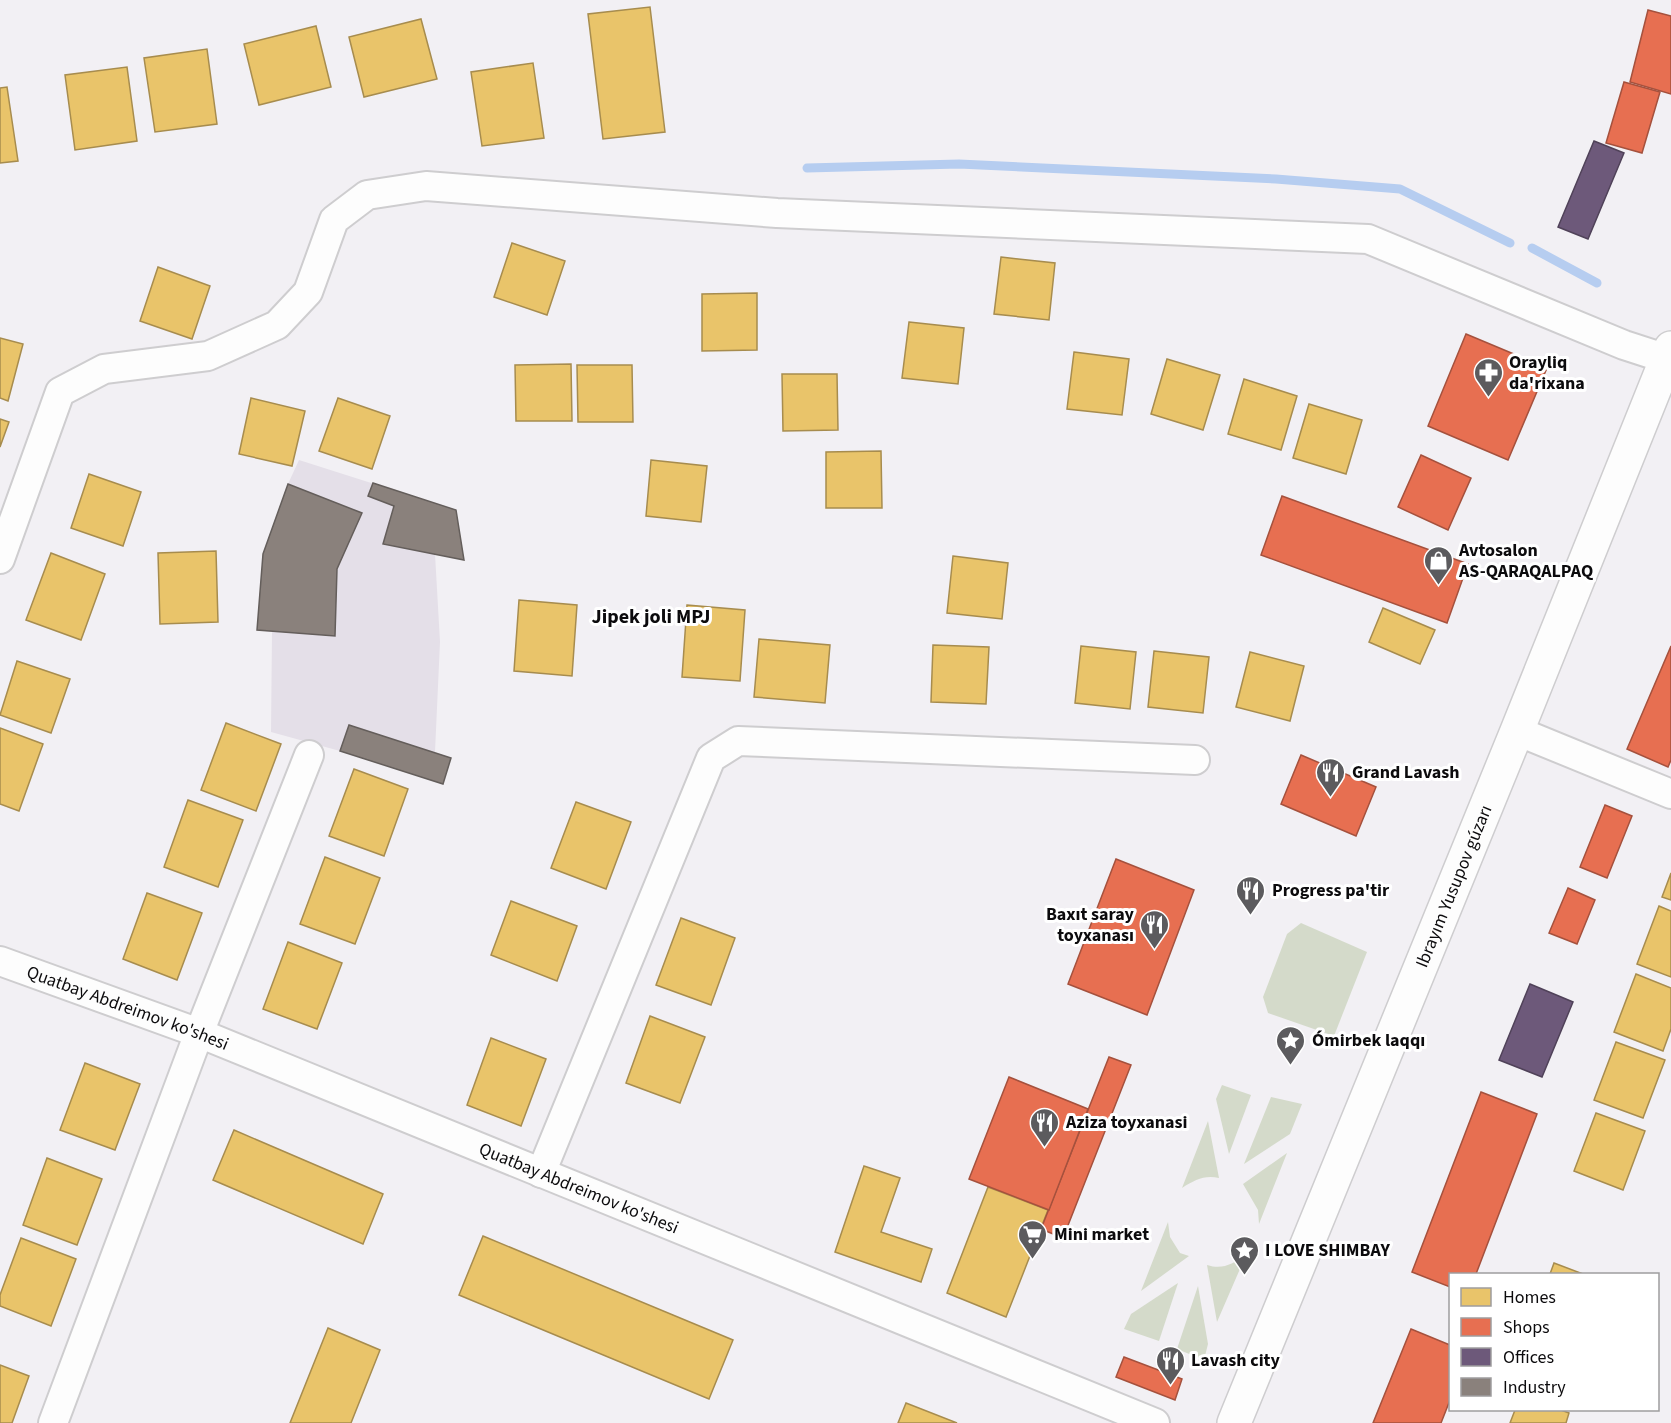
<svg xmlns="http://www.w3.org/2000/svg" width="1671" height="1423" font-family="'Source Sans 3',sans-serif">
<style>
.built{fill:#e4dfe8}
.green{fill:#d4daca}
.homes{fill:#e9c46a;stroke:#a78c4e;stroke-width:1.5}
.shops{fill:#e76f51;stroke:#a5513d;stroke-width:1.5}
.offices{fill:#6d597a;stroke:#504259;stroke-width:1.5}
.industry{fill:#8a817c;stroke:#645e5b;stroke-width:1.5}
.lines{fill:none;stroke-linecap:round;stroke-linejoin:round}
.stream{stroke:#b6cdf0;stroke-width:9}
.street-casing{stroke:#cecdcf;stroke-width:32}
.secondary-casing{stroke:#cecdcf;stroke-width:36}
.street{stroke:#fdfdfd;stroke-width:28}
.secondary{stroke:#fdfdfd;stroke-width:33}
.labels{text-anchor:middle;stroke-width:6;stroke-linejoin:round;paint-order:stroke}
.poi-label{font-size:18px;font-weight:bold;fill:#0c0b0d;stroke:#fff;text-anchor:start}
.street-label{font-size:18px;fill:#0c0b0d;stroke:#fff}
.neighbourhood-label{font-size:20px;font-weight:bold;fill:#0c0b0d;stroke:#fff}
</style>
<rect width="100%" height="100%" fill="#f2f0f4"/>
<path class="built" d="M299 460 456 510 464 560 435 554 440 642 435 752 451 758 443 784 340 751 271 732 272 632 257 630 263 554 288 484Z"/>
<g class="green">
<path d="M1301 923 1367 952 1334 1036 1268 1013 1263 997 1287 934Z"/>
<path d="M1222 1085 1251 1095 1229 1154 1216 1099Z"/>
<path d="M1271 1097 1302 1104 1290 1134 1244 1164Z"/>
<path d="M1208 1121 1219 1178C1204 1175 1195 1180 1182 1188Z"/>
<path d="M1287 1153 1259 1224 1258 1210 1243 1184Z"/>
<path d="M1168 1222 1170 1237 1180 1253 1189 1256 1141 1291Z"/>
<path d="M1246 1255 1217 1322 1207 1265C1223 1270 1232 1264 1246 1255Z"/>
<path d="M1178 1283 1159 1341 1124 1329 1131 1314Z"/>
<path d="M1198 1286 1208 1344 1204 1360 1177 1349Z"/>
</g>
<g class="homes">
<path d="M650 7 665 132 603 139 588 14Z"/>
<path d="M421 19 437 79 364 97 349 37Z"/>
<path d="M316 26 331 87 259 105 244 44Z"/>
<path d="M207 49 217 124 155 132 144 58Z"/>
<path d="M533 63 544 138 482 146 471 72Z"/>
<path d="M127 67 137 141 75 150 65 75Z"/>
<path d="M7 87 18 161 0 163V88Z"/>
<path d="M512 243 565 261 547 315 494 297Z"/>
<path d="M1001 257 1055 263 1049 320 994 314Z"/>
<path d="M158 267 210 286 192 339 140 321Z"/>
<path d="M757 293V350L702 351V294Z"/>
<path d="M909 322 964 328 958 384 902 378Z"/>
<path d="M0 338 23 344 8 401 0 398Z"/>
<path d="M1074 352 1129 359 1122 415 1067 409Z"/>
<path d="M1167 359 1220 375 1203 430 1151 414Z"/>
<path d="M571 364 572 421H516L515 365Z"/>
<path d="M577 365H632L633 422H578Z"/>
<path d="M782 374H837L838 430 783 431Z"/>
<path d="M1244 379 1297 396 1281 450 1228 434Z"/>
<path d="M251 398 305 411 292 466 239 454Z"/>
<path d="M338 398 390 416 372 469 319 451Z"/>
<path d="M1309 404 1362 420 1346 474 1293 458Z"/>
<path d="M0 419 9 422 0 447Z"/>
<path d="M881 451 882 508H826V452Z"/>
<path d="M651 460 707 466 701 522 646 516Z"/>
<path d="M89 474 141 492 123 546 71 528Z"/>
<path d="M216 551 218 622 160 624 158 553Z"/>
<path d="M51 553 105 574 81 640 26 620Z"/>
<path d="M953 556 1008 563 1002 619 947 613Z"/>
<path d="M519 600 577 605 572 676 514 671Z"/>
<path d="M687 605 745 610 740 681 682 677Z"/>
<path d="M1383 608 1435 630 1420 664 1369 642Z"/>
<path d="M759 639 830 645 825 703 754 697Z"/>
<path d="M933 645 989 647 986 704 931 702Z"/>
<path d="M1081 646 1136 652 1130 709 1075 703Z"/>
<path d="M1154 651 1209 657 1203 713 1148 707Z"/>
<path d="M1250 652 1304 666 1290 721 1236 707Z"/>
<path d="M17 661 70 679 51 733 0 715Z"/>
<path d="M226 723 281 744 256 811 201 790Z"/>
<path d="M0 728 43 744 19 811 0 804Z"/>
<path d="M354 769 408 789 384 856 329 836Z"/>
<path d="M188 800 243 820 218 887 164 867Z"/>
<path d="M576 802 631 822 606 889 551 868Z"/>
<path d="M325 857 380 878 355 944 300 924Z"/>
<path d="M1671 873V900L1662 897Z"/>
<path d="M147 893 202 913 177 980 123 959Z"/>
<path d="M511 901 577 926 557 981 491 955Z"/>
<path d="M1659 906 1671 911V977L1637 964Z"/>
<path d="M681 918 735 938 711 1005 656 985Z"/>
<path d="M288 942 342 963 317 1029 263 1009Z"/>
<path d="M1636 974 1671 988V1029L1663 1051 1614 1032Z"/>
<path d="M650 1016 705 1037 680 1103 626 1083Z"/>
<path d="M491 1038 546 1059 521 1126 467 1105Z"/>
<path d="M1616 1042 1665 1060 1643 1118 1594 1100Z"/>
<path d="M85 1063 140 1084 115 1150 60 1130Z"/>
<path d="M1596 1113 1645 1131 1623 1190 1574 1171Z"/>
<path d="M234 1130 383 1194 363 1244 213 1180Z"/>
<path d="M47 1158 102 1179 77 1245 23 1225Z"/>
<path d="M864 1166 900 1178 881 1232 932 1249 921 1282 835 1252Z"/>
<path d="M988 1187 1048 1210 1006 1317 947 1293Z"/>
<path d="M483 1236 733 1340 709 1399 459 1295Z"/>
<path d="M21 1238 76 1259 51 1326 0 1306V1295Z"/>
<path d="M1554 1263 1583 1274H1550Z"/>
<path d="M328 1328 380 1350 351 1423H290Z"/>
<path d="M0 1365 29 1376 12 1423H0Z"/>
<path d="M906 1403 957 1423H898Z"/>
<path d="M1515 1410H1561L1569 1413 1566 1423H1510Z"/>
</g>
<g class="shops">
<path d="M1648 10 1671 16V94L1630 82Z"/>
<path d="M1624 82 1660 92 1642 153 1606 143Z"/>
<path d="M1466 334 1547 368 1508 460 1428 426Z"/>
<path d="M1421 455 1471 478 1448 530 1398 507Z"/>
<path d="M1282 496 1468 564 1447 623 1261 555Z"/>
<path d="M1671 646V760L1668 767 1627 749Z"/>
<path d="M1301 755 1376 787 1356 836 1281 804Z"/>
<path d="M1605 805 1632 816 1607 878 1580 867Z"/>
<path d="M1116 859 1194 890 1147 1015 1068 984Z"/>
<path d="M1568 888 1595 900 1577 944 1549 933Z"/>
<path d="M1109 1057 1131 1065 1063 1238 1041 1229Z"/>
<path d="M1009 1077 1088 1109 1049 1210 969 1179Z"/>
<path d="M1481 1092 1537 1114 1476 1274H1450V1287L1412 1272Z"/>
<path d="M1411 1329 1450 1345V1400L1441 1423H1373Z"/>
<path d="M1124 1357 1182 1379 1175 1400 1116 1377Z"/>
</g>
<g class="offices">
<path d="M1594 141 1624 153 1588 239 1558 227Z"/>
<path d="M1530 984 1573 1002 1542 1077 1499 1060Z"/>
</g>
<g class="industry">
<path d="M373 483 456 510 464 560 383 544 394 506 368 496Z"/>
<path d="M288 484 362 513 337 569 335 636 257 630 263 554Z"/>
<path d="M349 725 451 758 443 784 340 751Z"/>
</g>
<g class="lines">
<g class="stream">
<path d="M807 168 959 164 1276 179 1400 189 1510 243"/>
<path d="M1532 248 1597 283"/>
</g>
<defs>
<g id="street">
<path d="M0 559 60 392 104 369 208 356 277 325 308 292 334 220 367 195 426 186 777 213 1368 239 1624 345 1667 359"/>
<path d="M1517 731 1671 794"/>
<path id="s1" d="M0 961 199 1033 1155 1423"/>
<path d="M541 1173 711 758 738 741 1195 760"/>
<path d="M53 1423 199 1033 309 755"/>
</g>
<g id="secondary">
<path id="s2" d="M1234 1423 1517 731 1671 348"/>
</g>
</defs>
<use href="#street" class="street-casing"/>
<use href="#secondary" class="secondary-casing"/>
<use href="#street" class="street"/>
<use href="#secondary" class="secondary"/>
</g>
<defs>
<symbol id="pharmacy-pin" viewBox="-11 -11 22 30"><path d="M0 17L-7.5 6A9.5 9.5 0 1 1 7.5 6Z" fill="#5c5b5e" stroke="#fff"/><path d="M-2-6h4v4h4v4h-4v4h-4v-4h-4v-4h4Z" fill="#fff"/></symbol>
<symbol id="shop-pin" viewBox="-11 -11 22 30"><path d="M0 17L-7.5 6A9.5 9.5 0 1 1 7.5 6Z" fill="#5c5b5e" stroke="#fff"/><path d="M-5-2.5h2.3a2.7 3.5 0 0 1 5.4 0H5L5.5 6h-11ZM-1.5-2.5h3a1.5 2.3 0 0 0-3 0Z" fill="#fff"/></symbol>
<symbol id="restaurant-pin" viewBox="-11 -11 22 30"><path d="M0 17L-7.5 6A9.5 9.5 0 1 1 7.5 6Z" fill="#5c5b5e" stroke="#fff"/><path d="M-5-6h1v4h1v-4h1v4h1v-4h1v5L-1.5 .5V6h-2V.5L-5-1ZM5-6V6H3V1.5H1.5Q1.5-4 5-6Z" fill="#fff"/></symbol>
<symbol id="sight-pin" viewBox="-11 -11 22 30"><path d="M0 17L-7.5 6A9.5 9.5 0 1 1 7.5 6Z" fill="#5c5b5e" stroke="#fff"/><path d="M0-6L1.8-2.2L6-1.7L2.9 1.2L3.7 5.4L0 3.3L-3.7 5.4L-2.9 1.2L-6-1.7L-1.8-2.2Z" fill="#fff"/></symbol>
<symbol id="supermarket-pin" viewBox="-11 -11 22 30"><path d="M0 17L-7.5 6A9.5 9.5 0 1 1 7.5 6Z" fill="#5c5b5e" stroke="#fff"/><path d="M-6-5.5h2.5l.6 2H6L4.5 2H-2.5L-4.4-4H-6ZM-1.5 3.2a1.3 1.3 0 1 0 .1 0ZM3 3.2a1.3 1.3 0 1 0 .1 0Z" fill="#fff"/></symbol>
</defs>
<g fill-rule="evenodd">
<use href="#pharmacy-pin" x="1472" y="356" width="33" height="45"/>
<use href="#shop-pin" x="1422" y="544" width="33" height="45"/>
<use href="#restaurant-pin" x="1314" y="756" width="33" height="45"/>
<use href="#restaurant-pin" x="1234" y="874" width="33" height="45"/>
<use href="#restaurant-pin" x="1138" y="908" width="33" height="45"/>
<use href="#sight-pin" x="1274" y="1024" width="33" height="45"/>
<use href="#restaurant-pin" x="1028" y="1106" width="33" height="45"/>
<use href="#supermarket-pin" x="1016" y="1218" width="33" height="45"/>
<use href="#sight-pin" x="1228" y="1234" width="33" height="45"/>
<use href="#restaurant-pin" x="1154" y="1344" width="33" height="45"/>
</g>
<g class="labels">
<g class="poi-label">
<text x="1509" y="368">Orayliq<tspan x="1509" dy="21">da'rixana</tspan></text>
<text x="1459" y="556">Avtosalon<tspan x="1459" dy="21">AS-QARAQALPAQ</tspan></text>
<text x="1352" y="778">Grand Lavash</text>
<text x="1272" y="896">Progress pa'tir</text>
<text x="1134" y="920" text-anchor="end">Baxıt saray<tspan x="1134" dy="21">toyxanası</tspan></text>
<text x="1312" y="1046">Ómirbek laqqı</text>
<text x="1066" y="1128">Aziza toyxanasi</text>
<text x="1054" y="1240">Mini market</text>
<text x="1265" y="1256">I LOVE SHIMBAY</text>
<text x="1191" y="1366">Lavash city</text>
</g>
<g class="street-label">
<text dy="6" stroke="none"><textPath href="#s2" startOffset="580">Ibrayım Yusupov gúzarı</textPath></text>
<text dy="6" stroke="none"><textPath href="#s1" startOffset="136">Quatbay Abdreimov ko'shesi</textPath></text>
<text dy="6" stroke="none"><textPath href="#s1" startOffset="622">Quatbay Abdreimov ko'shesi</textPath></text>
</g>
<g class="neighbourhood-label">
<text x="651" y="623">Jipek joli MPJ</text>
</g>
</g>
<rect x="1449" y="1273" width="210" height="138" fill="#ffffff" stroke="#9e9d9e" stroke-width="1.5"/>
<rect x="1461" y="1288" width="30" height="18" fill="#e9c46a" stroke="#9e9d9e" stroke-width="1.5"/>
<text x="1503" y="1303" font-size="18" fill="#0c0b0d">Homes</text>
<rect x="1461" y="1318" width="30" height="18" fill="#e76f51" stroke="#9e9d9e" stroke-width="1.5"/>
<text x="1503" y="1333" font-size="18" fill="#0c0b0d">Shops</text>
<rect x="1461" y="1348" width="30" height="18" fill="#6d597a" stroke="#9e9d9e" stroke-width="1.5"/>
<text x="1503" y="1363" font-size="18" fill="#0c0b0d">Offices</text>
<rect x="1461" y="1378" width="30" height="18" fill="#8a817c" stroke="#9e9d9e" stroke-width="1.5"/>
<text x="1503" y="1393" font-size="18" fill="#0c0b0d">Industry</text>
</svg>
